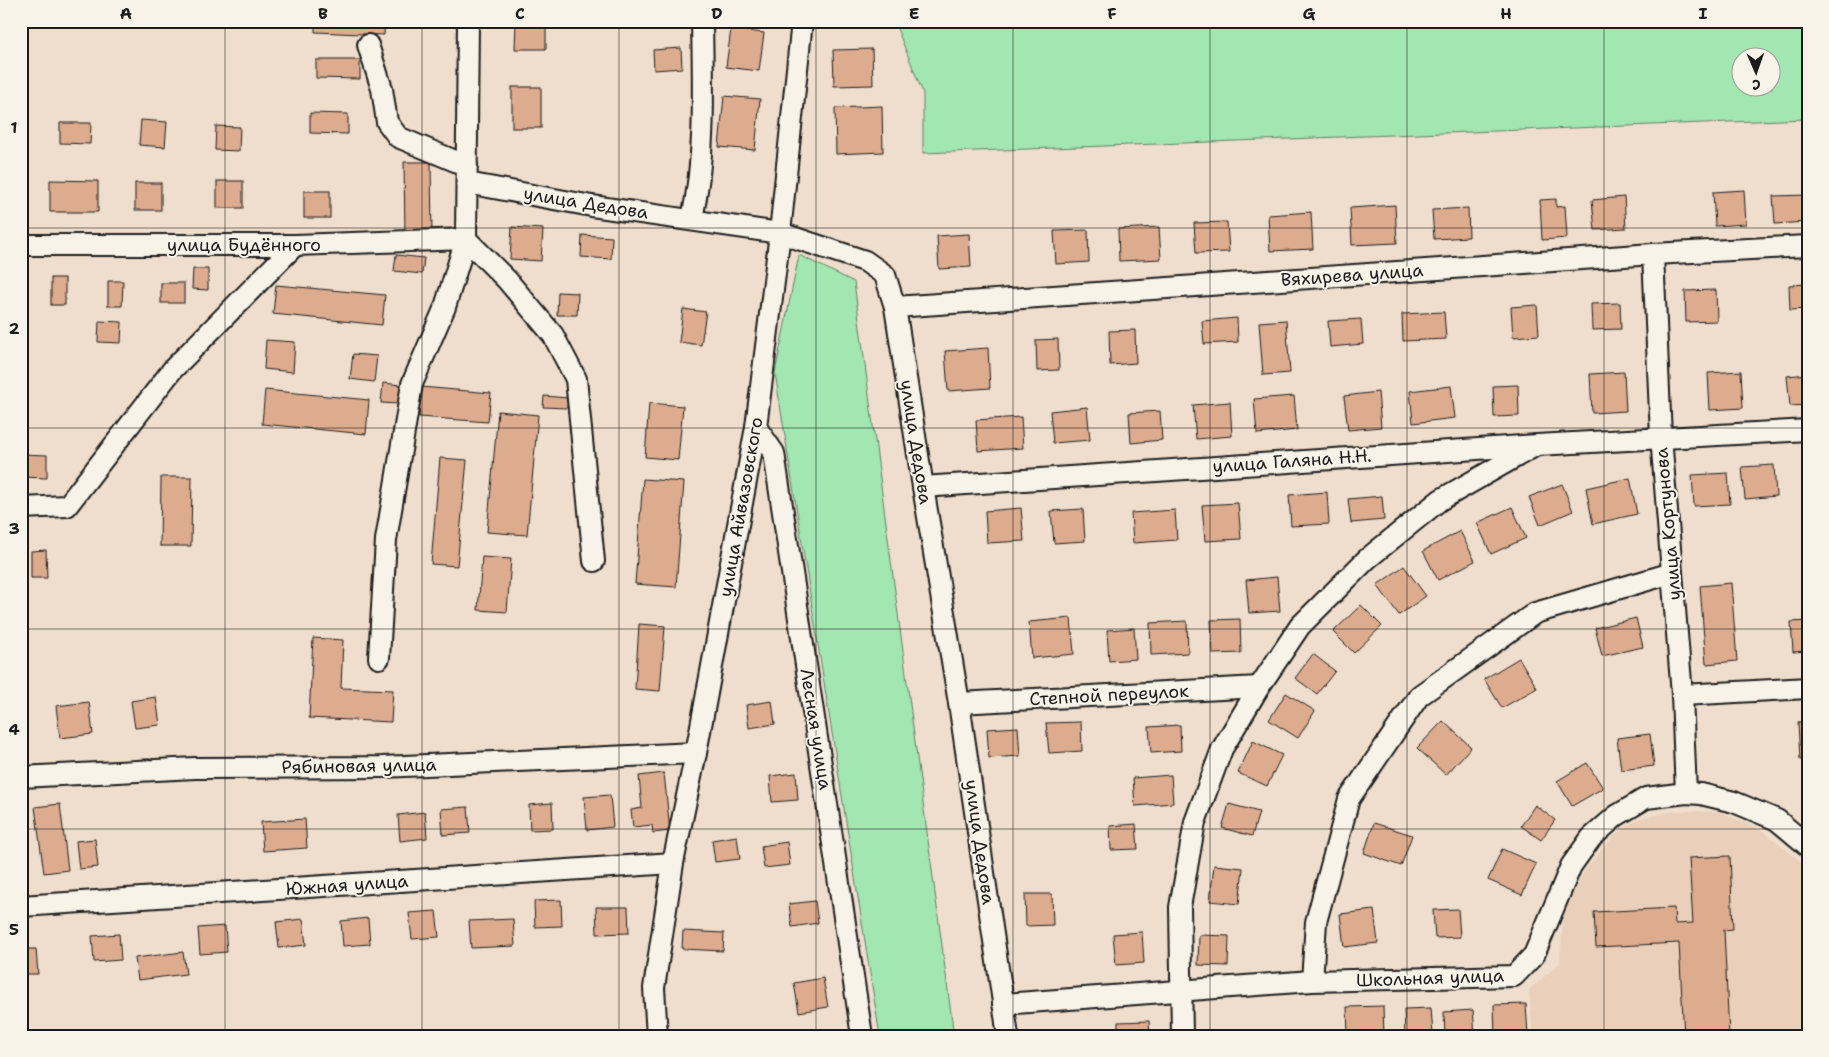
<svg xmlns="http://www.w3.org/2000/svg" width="1829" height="1057" font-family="'Shantell Sans',sans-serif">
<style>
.built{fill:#eacfba}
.green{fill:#a2e6b1;stroke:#5f8166;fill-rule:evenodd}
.building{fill:#ddac8f;stroke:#1c1c1c}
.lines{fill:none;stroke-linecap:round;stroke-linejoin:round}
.minor-casing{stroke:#1c1c1c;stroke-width:24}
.minor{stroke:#f7f3e8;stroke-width:20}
.grid{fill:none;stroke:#1c1c1c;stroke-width:1;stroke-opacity:0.55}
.labels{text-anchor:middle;stroke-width:4;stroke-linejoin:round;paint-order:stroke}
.street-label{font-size:18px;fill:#1c1c1c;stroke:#f7f3e8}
.neatline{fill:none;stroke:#1c1c1c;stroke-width:2}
.grid-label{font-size:16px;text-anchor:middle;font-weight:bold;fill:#1c1c1c}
</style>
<rect width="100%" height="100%" fill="#efdecd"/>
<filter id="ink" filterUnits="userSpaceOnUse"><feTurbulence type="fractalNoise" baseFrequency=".02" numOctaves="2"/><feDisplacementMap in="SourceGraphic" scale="10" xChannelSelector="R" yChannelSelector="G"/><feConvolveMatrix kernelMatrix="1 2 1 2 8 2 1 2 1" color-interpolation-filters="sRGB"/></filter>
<g filter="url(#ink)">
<path class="built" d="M1675 811 1720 812 1762 830 1801 862 1808 874V1029L1803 1036H1533L1529 990 1560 963 1563 916 1571 892 1589 865 1616 834 1638 819Z"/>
<g class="green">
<path d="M894 21H1808V119L923 153V93ZM1742 58H1772V88H1742Z"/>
<path d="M799 255 854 282 954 1036H880L775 373Z"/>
</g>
<g class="building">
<path d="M315 21H385L384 35 315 32Z"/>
<path d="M516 21H546V49H515Z"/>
<path d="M731 29 764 33 759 71 726 67Z"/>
<path d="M681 48 682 68 654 70 653 50Z"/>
<path d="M872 49 873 85 834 86 833 50Z"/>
<path d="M316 60H360V79L316 78Z"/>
<rect x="512" y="87" width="29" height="41"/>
<path d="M724 96 760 99 755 150 719 147Z"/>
<path d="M882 106 883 152 836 154 835 108Z"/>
<path d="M310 113 348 114V134L310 133Z"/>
<path d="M141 120 167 122 165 147 139 145Z"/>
<path d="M60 123H91L90 144 60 143Z"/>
<path d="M216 126 240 127 239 151 215 150Z"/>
<path d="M404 162H431L432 236H405Z"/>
<path d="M50 180 98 181V212H50Z"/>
<rect x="217" y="181" width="26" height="27"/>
<rect x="135" y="183" width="26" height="27"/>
<path d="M1744 190 1746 224 1715 226 1713 192Z"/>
<rect x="304" y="191" width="26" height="27"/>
<path d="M1808 195V222L1775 224 1773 196Z"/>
<path d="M1624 197 1626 228 1595 230 1592 200Z"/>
<path d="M1556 199V207L1565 206 1567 238 1542 240 1540 200Z"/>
<path d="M1395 205 1397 243 1352 245 1350 208Z"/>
<path d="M1468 208 1469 237 1434 239 1432 210Z"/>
<path d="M1311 212 1313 249 1270 251 1268 215Z"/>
<path d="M1227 222 1229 252 1196 253 1194 223Z"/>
<path d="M512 227 543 229 541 261 510 259Z"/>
<path d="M1159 227 1161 259 1119 261 1118 229Z"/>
<path d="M1088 230 1089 262 1056 264 1054 231Z"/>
<path d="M969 234 971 267 939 269 937 236Z"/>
<path d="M582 235 612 237 611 259 581 257Z"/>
<path d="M396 255 424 258 422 274 394 271Z"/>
<path d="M193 269H208V290L192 289Z"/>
<rect x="51" y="278" width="14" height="27"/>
<path d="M108 281H123L122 306H108Z"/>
<rect x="161" y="283" width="23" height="20"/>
<path d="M1808 284V309L1790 310 1789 285Z"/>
<path d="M276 285 385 295 382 325 273 314Z"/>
<path d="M1716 290 1717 321 1686 322 1685 291Z"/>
<path d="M558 292 578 293 577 315H557Z"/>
<path d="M1620 303 1621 329 1592 330 1591 304Z"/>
<path d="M1537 305 1539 335 1513 337 1511 307Z"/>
<path d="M683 309 706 312 701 345 679 342Z"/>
<path d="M1444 312 1446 339 1403 341 1402 314Z"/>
<path d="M1237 318 1238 342 1204 344 1202 321Z"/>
<path d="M1361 319 1363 344 1330 347 1328 321Z"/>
<path d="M1286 320 1290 373 1263 375 1259 322Z"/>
<path d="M99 321 122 322 121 343 98 342Z"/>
<path d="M1135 330 1136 363 1110 365 1109 331Z"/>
<path d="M1058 339 1059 370 1037 371 1036 340Z"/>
<path d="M266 340 295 342 293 372 264 369Z"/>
<path d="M988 348 990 388 948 391 945 351Z"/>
<path d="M353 354 377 356 374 382 350 379Z"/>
<path d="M1741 371 1743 408 1710 410 1708 373Z"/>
<path d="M1624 372 1626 411 1592 413 1590 374Z"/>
<path d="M1808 374V405L1790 406 1787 376Z"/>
<path d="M383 383 401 385 399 404 381 403Z"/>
<path d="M1518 385 1519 416 1494 417 1493 386Z"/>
<path d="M1451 386 1455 418 1413 423 1410 391Z"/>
<path d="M421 387 491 393 488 422 419 417Z"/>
<path d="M265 390 369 400 366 434 262 424Z"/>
<path d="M1378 392 1381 427 1348 430 1344 396Z"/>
<path d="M544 396 568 398 567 408 543 407Z"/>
<path d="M1294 396 1297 430 1257 434 1254 399Z"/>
<path d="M1230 402 1232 436 1196 439 1193 405Z"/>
<path d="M649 403 683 406 678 460 645 457Z"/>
<path d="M1087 407 1090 440 1053 443 1050 411Z"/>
<path d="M498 411 538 415 527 535 487 532Z"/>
<path d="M1160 411 1162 440 1131 443 1129 413Z"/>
<path d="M1021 417 1023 448 978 451 976 420Z"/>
<path d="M21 454 47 455V478L21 477Z"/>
<path d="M440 458 467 460 457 566 431 564Z"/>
<path d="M1774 465 1776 496 1745 499 1742 467Z"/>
<path d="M1728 473 1730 504 1694 506 1692 475Z"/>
<path d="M161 477H192L191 546H160Z"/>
<path d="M1630 478 1637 514 1593 524 1586 488Z"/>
<path d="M643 479 684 482 676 587 635 584Z"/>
<path d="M1562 484 1573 511 1540 525 1529 497Z"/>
<path d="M1327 492 1329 524 1291 526 1289 495Z"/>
<path d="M1382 496 1384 520 1351 523 1348 499Z"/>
<path d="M1238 503 1241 539 1205 541 1202 505Z"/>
<path d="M1512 507 1526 538 1491 554 1477 523Z"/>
<path d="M1021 508 1024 541 987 543 985 511Z"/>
<path d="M1083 509 1085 541 1054 543 1051 511Z"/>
<path d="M1175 510 1177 540 1133 543 1131 513Z"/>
<path d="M1460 531 1475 561 1438 580 1423 551Z"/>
<path d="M46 550 47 578H31V551Z"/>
<path d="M482 557 511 559 507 612 478 610Z"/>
<path d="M1404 566 1426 596 1399 615 1377 585Z"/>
<path d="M1277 577 1280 611 1249 613 1246 580Z"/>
<path d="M1731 583 1737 661 1706 664 1700 586Z"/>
<path d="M1361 605 1382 626 1354 653 1333 632Z"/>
<path d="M1071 618 1074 654 1032 658 1029 622Z"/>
<path d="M1636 618 1643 647 1602 656 1595 628Z"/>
<path d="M1240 619 1241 653 1213 654 1211 620Z"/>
<path d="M1187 621 1188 653 1151 655 1150 623Z"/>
<path d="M1808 621V651L1793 652 1791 622Z"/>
<path d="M639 624 665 626 660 691 635 689Z"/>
<path d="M1134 628 1136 659 1109 661 1107 630Z"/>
<path d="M313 638 343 640 341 688 393 690 391 722 309 718Z"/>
<path d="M1313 654 1335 671 1317 694 1295 678Z"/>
<path d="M1519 658 1537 688 1502 708 1484 679Z"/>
<path d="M1286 693 1315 711 1298 738 1269 720Z"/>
<path d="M156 697 160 725 135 728 131 701Z"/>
<path d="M772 701 775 724 749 728 746 705Z"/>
<path d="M89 702 93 734 60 738 56 706Z"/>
<path d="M1443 721 1471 747 1446 775 1417 748Z"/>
<path d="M1808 721V760H1800L1798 722Z"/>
<path d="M1081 722 1082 751 1049 753 1046 723Z"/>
<path d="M1180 725 1181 751 1151 753 1149 727Z"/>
<path d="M1018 727 1020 756 989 758 987 729Z"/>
<path d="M1650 734 1654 766 1621 770 1617 738Z"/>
<path d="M1253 741 1282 755 1267 786 1238 773Z"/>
<path d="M1587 763 1603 788 1572 806 1557 781Z"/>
<path d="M664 773 670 831 653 833 652 825 633 827 631 810 642 808 639 776Z"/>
<path d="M796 773 798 800 772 802 770 776Z"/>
<path d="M1171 775 1173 803 1135 806 1133 778Z"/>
<path d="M610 795 613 827 587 830 584 797Z"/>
<path d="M552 803 553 829 530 830 529 805Z"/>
<path d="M60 804 68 870 44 873 35 807Z"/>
<path d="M1229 804 1259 812 1252 836 1222 828Z"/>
<path d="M1535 805 1555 820 1541 840 1521 826Z"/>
<path d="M468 807 470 833 443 835 441 809Z"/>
<path d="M425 812 427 838 400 841 398 815Z"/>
<path d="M305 819 307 848 263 851 261 822Z"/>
<path d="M1374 823 1412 835 1401 866 1364 853Z"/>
<path d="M1136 824 1138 849 1111 850 1110 826Z"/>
<path d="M737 836 740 859 715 862 712 840Z"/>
<path d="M95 839 98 867 79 869 76 841Z"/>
<path d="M787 842 790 865 764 868 761 846Z"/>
<path d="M1502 849 1536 864 1522 895 1488 880Z"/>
<path d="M1730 856 1733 929 1724 930 1729 1036H1684L1679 943 1596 947 1594 912 1674 908 1675 924 1693 923 1689 858Z"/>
<path d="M1214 865 1243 868 1239 904 1210 901Z"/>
<path d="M1025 894H1052L1053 925 1026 926Z"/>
<path d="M561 900 562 926 535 927 534 901Z"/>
<path d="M815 901 818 923 792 927 789 904Z"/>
<path d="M596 907H628L629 933 597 934Z"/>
<path d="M1458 909 1460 937 1435 938 1433 910Z"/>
<path d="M1374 910 1378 943 1344 947 1340 914Z"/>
<path d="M436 911 439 937 412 939 409 913Z"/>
<path d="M368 918 370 944 343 946 341 921Z"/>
<path d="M303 919 306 945 279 948 276 922Z"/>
<path d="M513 919 515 946 471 948 469 921Z"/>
<path d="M225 926 227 952 200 954 198 928Z"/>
<path d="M683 931 724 933 723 951 682 949Z"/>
<path d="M1142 932 1144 963 1116 965 1113 934Z"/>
<path d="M119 934 121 960 94 962 92 936Z"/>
<path d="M1199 935 1229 936 1228 966 1198 965Z"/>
<path d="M21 949H36L38 974H21Z"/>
<path d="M183 952 186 974 138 980 135 958Z"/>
<path d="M823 978 828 1007 799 1012 794 983Z"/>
<path d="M1526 1004 1528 1036H1495L1494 1005Z"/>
<path d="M1383 1006 1384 1036H1348L1347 1007Z"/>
<path d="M1431 1008 1433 1035 1405 1036 1404 1009Z"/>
<path d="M1473 1010 1475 1036H1445L1444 1012Z"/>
<path d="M1149 1021 1150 1036H1118V1022Z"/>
</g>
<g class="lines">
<defs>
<g id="minor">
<path d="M368 45 382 89 387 122 398 137 467 166"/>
<path d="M467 183 592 206 780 233 865 261 885 275 895 307 923 487 959 703 1008 1036"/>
<path d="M692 219C706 154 703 87 702 21"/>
<path d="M466 239 507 280 553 335 576 379 594 561"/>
<path d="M21 245H295L466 239"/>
<path d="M1653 254 1661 437 1682 695 1686 793"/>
<path d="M895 307 1653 254 1808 246"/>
<path d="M756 427 774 453 862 1036"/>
<path d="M923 487 1537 445 1808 430"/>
<path d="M21 508 67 506 173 369 295 245"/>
<path d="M379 658 386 540 412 384 445 307 466 239 468 21"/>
<path d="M1682 695 1808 688"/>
<path d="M959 703 1259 687"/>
<path d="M21 777 195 768 382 767 696 753"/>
<path d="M21 906 673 863"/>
<path d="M1312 981 1316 922 1349 799 1419 696 1535 613 1672 573"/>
<path d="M1003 1004 1312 981 1514 976 1534 955 1571 866 1591 838 1616 816 1646 798 1686 793 1701 794 1734 802 1777 820 1808 846"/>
<path d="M657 1036 654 988 673 863 696 753 756 427 780 233 802 21"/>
<path d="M1182 1036 1180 907 1195 822 1222 749 1259 687 1300 626 1367 559 1440 500 1533 447"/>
</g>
</defs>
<use href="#minor" class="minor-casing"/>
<use href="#minor" class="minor"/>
</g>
</g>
<path class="grid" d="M225 21V1036M422 21V1036M619 21V1036M816 21V1036M1013 21V1036M1210 21V1036M1407 21V1036M1604 21V1036M21 228H1808M21 428H1808M21 629H1808M21 829H1808"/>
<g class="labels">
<g class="street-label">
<text transform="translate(586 203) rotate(9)" y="6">улица Дедова</text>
<text x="244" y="251">улица Будённого</text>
<text transform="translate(1352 275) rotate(-4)" y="6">Вяхирева улица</text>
<text transform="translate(916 442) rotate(81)" y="6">улица Дедова</text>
<text transform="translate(1292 461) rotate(-4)" y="6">улица Галяна Н.Н.</text>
<text transform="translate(741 507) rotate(-80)" y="6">улица Айвазовского</text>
<text transform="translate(1668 524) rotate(-95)" y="6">улица Кортунова</text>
<text transform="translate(1109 695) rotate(-3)" y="6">Степной переулок</text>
<text transform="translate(816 729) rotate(81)" y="6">Лесная улица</text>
<text transform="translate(359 766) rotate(-1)" y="6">Рябиновая улица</text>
<text transform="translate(980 842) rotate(82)" y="6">улица Дедова</text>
<text transform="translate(347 885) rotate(-4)" y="6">Южная улица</text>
<text transform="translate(1430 978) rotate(-2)" y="6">Школьная улица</text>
</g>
</g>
<rect width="1829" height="1057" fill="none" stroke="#f7f3e8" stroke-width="55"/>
<g transform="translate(1756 72) rotate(178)"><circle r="24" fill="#f7f3e8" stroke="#9f9d96"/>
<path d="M0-4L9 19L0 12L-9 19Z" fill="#1c1c1c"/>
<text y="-8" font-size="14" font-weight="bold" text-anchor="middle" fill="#1c1c1c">С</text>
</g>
<rect x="28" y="28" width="1774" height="1002" class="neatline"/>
<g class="grid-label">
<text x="126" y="19">A</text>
<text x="323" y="19">B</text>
<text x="520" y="19">C</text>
<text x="717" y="19">D</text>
<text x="914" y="19">E</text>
<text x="1112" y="19">F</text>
<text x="1309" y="19">G</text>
<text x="1506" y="19">H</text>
<text x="1703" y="19">I</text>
<text x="14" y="133">1</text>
<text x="14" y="334">2</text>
<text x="14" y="534">3</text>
<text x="14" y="735">4</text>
<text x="14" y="935">5</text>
</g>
</svg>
